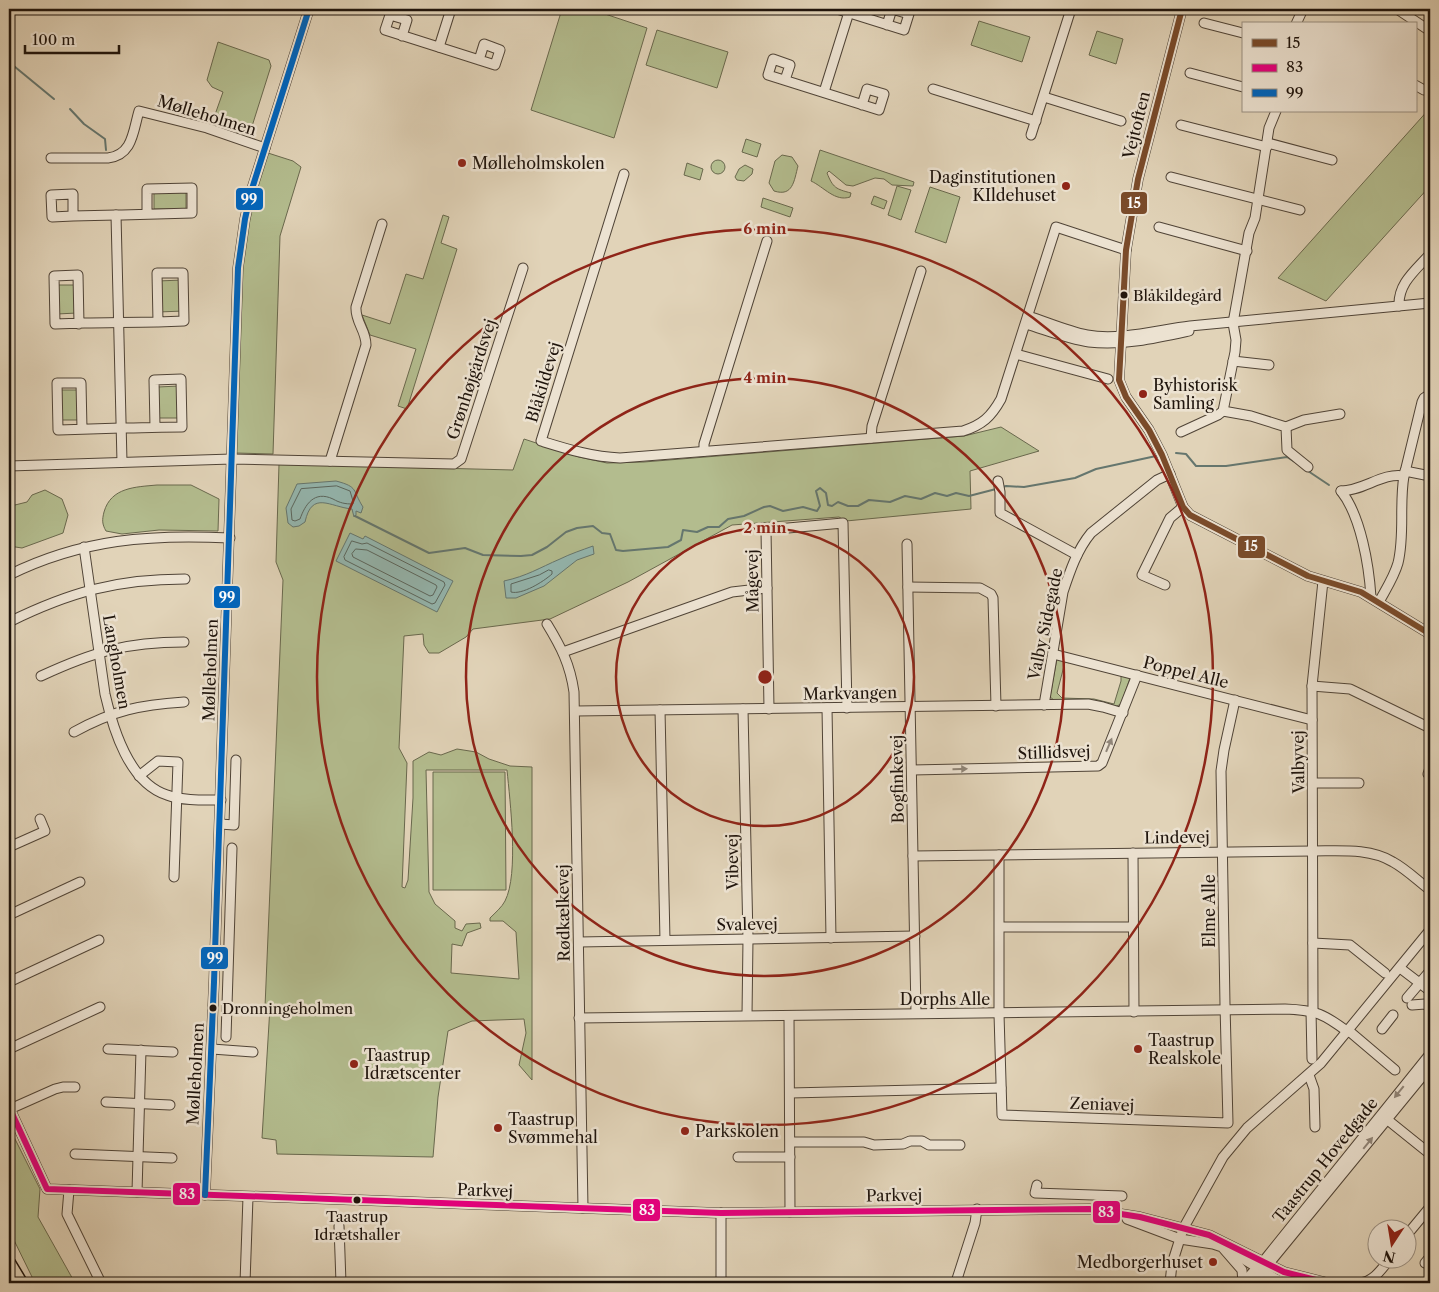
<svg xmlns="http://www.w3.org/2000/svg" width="1439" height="1292" font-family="'Libre Caslon Text',serif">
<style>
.green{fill:#b3bc8e;stroke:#69684d;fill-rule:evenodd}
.water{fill:#94b7b0;stroke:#65766e}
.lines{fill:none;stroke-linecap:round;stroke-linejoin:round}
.shore{stroke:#5a665e;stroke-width:1}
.stream{stroke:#65766e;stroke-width:2}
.minor-casing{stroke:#504437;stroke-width:11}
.highway-casing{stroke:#1f140c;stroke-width:15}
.minor{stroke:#ece2d1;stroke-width:9}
.highway{stroke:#e1d3b8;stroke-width:12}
.bus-1-casing{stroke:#ece2d1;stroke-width:10}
.bus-2-casing{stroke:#ece2d1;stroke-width:10}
.bus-3-casing{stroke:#ece2d1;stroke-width:10}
.bus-1{stroke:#7a4b2a;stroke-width:6}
.bus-2{stroke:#e5007d;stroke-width:6}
.bus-3{stroke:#0065bd;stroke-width:6}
.oneway{fill:#908578}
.ring{fill:none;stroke:#8f2418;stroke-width:2.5}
.poi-dot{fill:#8f2418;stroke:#ece2d1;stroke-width:2}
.bus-dot{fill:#1f140c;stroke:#ece2d1;stroke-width:2}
.labels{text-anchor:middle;stroke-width:5;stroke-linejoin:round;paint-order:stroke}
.bus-label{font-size:15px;fill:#1f140c;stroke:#ece2d1;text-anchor:start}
.street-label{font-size:16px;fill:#1f140c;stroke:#ece2d1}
.poi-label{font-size:16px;fill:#1f140c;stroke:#ece2d1;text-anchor:start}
.centre{fill:#8f2418;stroke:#ece2d1;stroke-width:2.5}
.ring-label{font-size:15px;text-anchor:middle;font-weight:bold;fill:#8f2418;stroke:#ece2d1;stroke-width:5;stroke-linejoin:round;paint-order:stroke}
.line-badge{stroke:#ece2d1;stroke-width:2}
.badge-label{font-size:14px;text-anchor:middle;font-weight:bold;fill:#fff}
</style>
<rect width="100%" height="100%" fill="#e1d3b8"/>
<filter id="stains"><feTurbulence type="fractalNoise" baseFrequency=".004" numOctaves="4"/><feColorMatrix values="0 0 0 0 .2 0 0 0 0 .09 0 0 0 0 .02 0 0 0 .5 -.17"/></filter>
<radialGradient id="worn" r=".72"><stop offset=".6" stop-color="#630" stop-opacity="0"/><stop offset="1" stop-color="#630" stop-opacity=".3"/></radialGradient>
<g class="green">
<path d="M562 9H590L647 28 614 138 531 110Z"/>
<path d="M979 21 1030 37 1022 62 971 45Z"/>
<path d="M657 30 728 52 717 88 646 65Z"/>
<path d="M1097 31 1123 39 1116 64 1089 55Z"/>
<path d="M218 42 269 60 271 66 248 139 211 126 223 92 212 87 207 80Z"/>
<path d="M1430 108V186L1326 301 1278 278Z"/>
<path d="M746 139 761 144 757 157 742 152Z"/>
<path d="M820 150 914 182 913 186 892 185 884 179 875 178 853 186 846 185 829 171 827 173C833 188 836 189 851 193L850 197C835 202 824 187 811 181Z"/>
<path d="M268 153 293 161 301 167 280 236 273 454 236 453 242 270 245 234 255 190Z"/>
<path d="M782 155 792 157 798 166C794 181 793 197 774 191L769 183 775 161Z"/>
<circle cx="718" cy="167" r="7"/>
<path d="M687 163 703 169 700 180 684 175Z"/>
<path d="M745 165 753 169 752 174 744 181 737 180 735 177 739 169Z"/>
<path d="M897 186 911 190 901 220 888 215Z"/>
<path d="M930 187 960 197 946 243 915 232Z"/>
<path d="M186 191V209H154V192Z"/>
<path d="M874 196 887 201 884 209 871 204Z"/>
<path d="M763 198 793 208 790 217 761 207Z"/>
<path d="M443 215 449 217 441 243 457 249 407 409 398 406 416 349 370 335 362 315 390 324 406 274 423 279Z"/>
<path d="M183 280 184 311 158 312 157 281Z"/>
<path d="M56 285H76L77 313 57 314Z"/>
<path d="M179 386V418H159L158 387Z"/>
<path d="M59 390H79V420H60Z"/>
<path d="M1001 427 1039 451 970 471 971 509 846 521 839 517 732 525 628 582 550 619 473 629 466 637 439 653H429L424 645 423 634 404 636 399 748 407 763 402 887 405 888 408 880 413 798V761L429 752 441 755 457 749 476 752 489 759 510 766 532 767V1080L519 1065 526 1033 524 1019 472 1021 448 1031 438 1097 433 1157 277 1154 276 1140 262 1138 270 1007H265L283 580 276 562 279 464 513 470 524 439 579 457 607 463 644 462 964 436ZM426 770H507C510 801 519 874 505 901 502 907 495 913 490 918V921H503L516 932 519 979 451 973 452 944 462 946 467 933 481 928 480 923 466 924 462 931 455 928V921L435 904 429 892Z"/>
<path d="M157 485H191L219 499 218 531 159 530 122 534 106 531C102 524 102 520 104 512 111 487 136 487 157 485Z"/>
<path d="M45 490 62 499 68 515 63 533 22 548 9 546V503L15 505 27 502 32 495Z"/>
<path d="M1057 658 1070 661 1069 663 1066 661 1065 662 1057 693 1062 698 1094 699 1114 704 1121 681V674L1130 678 1121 704 1115 707 1091 700H1054L1050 697Z"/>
<path d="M433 772H505L506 890H433Z"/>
<path d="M9 1127 40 1189 38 1217 75 1283H35L9 1230Z"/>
</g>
<g class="water">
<path d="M336 481C359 487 352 490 363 507L361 513 356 511V515L354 517 352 509C330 507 312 490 305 522L299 526 293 527 288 523 286 508 297 484Z"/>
<path d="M350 533 363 539 365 536 453 581 437 612 336 561Z"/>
<path d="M593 546 594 554 577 560 544 586 516 598H506L504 581C527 576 539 568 560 559 570 554 582 550 593 546Z"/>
</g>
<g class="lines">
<g class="shore">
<path d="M337 486 350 491 353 501V504C345 504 340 503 333 499 314 490 305 505 300 519L295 521 292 520 291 509 301 489Z"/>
<path d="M352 541 362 544 367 543 444 582 445 585 435 603 432 604 345 560 344 557Z"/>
<path d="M356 549 367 550 436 585 437 587 433 595 430 596 353 557 352 554Z"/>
<path d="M549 570 552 571V574C543 582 522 595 511 592V584L539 575Z"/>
</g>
<g class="stream">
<path d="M9 62 54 99"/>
<path d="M70 109 84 124 105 139 106 150"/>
<path d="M1176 453 1186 454 1196 466H1226L1287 457 1298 464"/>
<path d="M1308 471 1329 485"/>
<path d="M1003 487 1006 486 1024 487 1075 478 1096 469 1156 456"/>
<path d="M355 516 429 553 465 548 483 555 521 556 532 555 547 547 566 532 577 528 593 526 602 533 610 534 616 550 623 551 668 547 681 540 683 530 697 532 708 527H719L728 519 744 516 764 507 770 506 783 511 803 507 817 511 820 506 816 491 820 488 826 493 828 505 832 506 838 502 848 506H858L869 500 890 502 905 496 921 499 935 493 947 496 956 493 969 496 996 489"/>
</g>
<defs>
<g id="minor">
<path d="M837 9 904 30 909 14 892 9 887 25"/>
<path d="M1182 9 1138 179 1126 250 1119 380 1126 397 1149 430 1162 455 1183 507 1190 515 1308 576 1361 592 1430 634"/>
<path d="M1397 9 1430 31"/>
<path d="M1204 23 1243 33"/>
<path d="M1296 24 1303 9"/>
<path d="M402 36 407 20 390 15 385 30 495 65 500 50 484 44 479 60"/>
<path d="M439 47 451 9"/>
<path d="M1190 73 1243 87"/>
<path d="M785 80 790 65 773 59 768 75 879 110 884 94 867 89 862 105"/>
<path d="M1415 85 1424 90"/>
<path d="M933 89 1036 121"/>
<path d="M824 92 850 9"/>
<path d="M1044 97 1121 121"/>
<path d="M1181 125 1267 147"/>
<path d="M1031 135 1071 9"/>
<path d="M1268 143 1332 160"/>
<path d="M51 158H108C133 155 133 131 139 111L207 128 265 148"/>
<path d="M624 174 541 441C567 449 592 457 620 458L963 431C982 425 991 417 1001 399L1056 227 1126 250"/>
<path d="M1171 177 1300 210"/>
<path d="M116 215 122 462"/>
<path d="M73 216 52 217 51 195 73 194V216L116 215H122L192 213V188L147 189V214"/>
<path d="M1159 227 1247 251"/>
<path d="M1399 306C1398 283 1416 270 1430 254"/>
<path d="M1028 316C1047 322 1067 331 1087 335 1119 341 1158 330 1190 326L1430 303"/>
<path d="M79 324 78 275 54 276 55 324 84 323C108 323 132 322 157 322H158L184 321 183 273H157L158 322"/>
<path d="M1026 324C1046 330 1068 339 1089 342 1122 346 1157 338 1189 331"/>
<path d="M1016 354 1108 379"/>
<path d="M1233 361 1269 365"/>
<path d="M1223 411 1251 416 1286 427 1287 450 1308 467"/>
<path d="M1286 427 1304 420 1340 414"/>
<path d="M82 429 81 383H57L58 430H59L121 428C141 428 162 427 182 427L181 379 154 380 155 427"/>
<path d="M1181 432 1218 415 1223 411 1235 352 1236 340 1233 323 1249 233 1255 218 1269 128 1276 111"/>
<path d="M871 438 872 426 921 271"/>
<path d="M704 451V444L767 241"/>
<path d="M330 461 366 345C366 330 355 322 356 307L382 224"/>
<path d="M9 466 232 459 454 464 461 459 523 268"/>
<path d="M1405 471 1430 476"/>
<path d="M998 481 1000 492V513L1077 555"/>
<path d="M1341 491C1361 516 1369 566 1371 597"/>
<path d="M1341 491C1363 491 1383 472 1404 476"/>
<path d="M907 544 916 1013"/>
<path d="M84 547 105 694C113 729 129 783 167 795 183 801 204 800 221 800"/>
<path d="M9 575C82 539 150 534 230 538"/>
<path d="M1165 585 1142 575 1170 518 1183 507"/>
<path d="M908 587 980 588 991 594 993 598 996 706"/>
<path d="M1379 602C1386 589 1394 577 1398 563 1405 535 1399 504 1404 476L1422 402 1424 398 1430 394"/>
<path d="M9 622C70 592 117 579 185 579"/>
<path d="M547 624C561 647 570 664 574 692L583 1208"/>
<path d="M563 652 732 592 767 588"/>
<path d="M1053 654 1312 720"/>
<path d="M41 676C93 652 126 642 184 642"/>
<path d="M1312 686 1350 689 1430 728"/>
<path d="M1044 705 1063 592C1070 571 1077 550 1091 533L1157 480 1170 474"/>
<path d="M827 708 831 938"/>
<path d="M743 709 748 939 747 1015"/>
<path d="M769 709 766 530 843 523 847 708"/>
<path d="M660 710 665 940"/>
<path d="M576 711 1088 704 1103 707 1123 713"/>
<path d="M74 732C114 710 140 705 184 702"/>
<path d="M912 770 1098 766 1102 763 1137 675"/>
<path d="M1428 774 1430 768"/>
<path d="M139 776 158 761 178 762 174 877"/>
<path d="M1313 783H1359"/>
<path d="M220 824 234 825 236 760"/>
<path d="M9 847 45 831 40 819"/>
<path d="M1133 853 1134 1012"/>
<path d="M999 855V1014L1002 1115 1228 1123 1225 1005 1221 771 1224 750 1235 700"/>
<path d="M913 856 1313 851C1340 851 1370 848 1393 862 1406 869 1418 881 1430 890"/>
<path d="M9 915 80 882"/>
<path d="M1000 927H1133"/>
<path d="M579 942 915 936"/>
<path d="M1313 943 1350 945 1385 973"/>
<path d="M1400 968 1430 991"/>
<path d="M9 982 99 940"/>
<path d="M1407 998 1430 971"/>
<path d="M1412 1005 1425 1004 1430 1008"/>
<path d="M1311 1011 1312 1059"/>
<path d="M1313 1011 1312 686 1323 581"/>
<path d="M789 1016 790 1212"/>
<path d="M579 1018 1285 1009C1316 1010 1324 1014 1348 1032"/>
<path d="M1382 1029 1393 1015"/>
<path d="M1349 1031 1395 1070"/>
<path d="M226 1037 232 848"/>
<path d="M9 1049 100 1007"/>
<path d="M108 1049 173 1052"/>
<path d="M212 1049 253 1052"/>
<path d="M1309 1075 1314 1089 1315 1127"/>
<path d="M790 1093 1001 1088"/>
<path d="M106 1102 170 1105"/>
<path d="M9 1107 47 1189 721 1213 1089 1209 1140 1217 1209 1235 1284 1272 1324 1282"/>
<path d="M10 1109 55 1089 63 1087H75"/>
<path d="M1384 1117 1430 1154"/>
<path d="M791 1142H864L874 1145 903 1144 910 1141H922L929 1145H960"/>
<path d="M75 1154 172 1158"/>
<path d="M738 1157H790"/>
<path d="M1037 1185 1035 1193 1122 1196"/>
<path d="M69 1190 67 1214 101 1283"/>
<path d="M137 1192 141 1050"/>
<path d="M205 1195 214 982 238 268 245 219 251 192 309 9"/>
<path d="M1127 1219 1180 1239 1213 1244 1222 1247 1242 1270 1243 1283"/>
<path d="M339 1226 341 1283"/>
<path d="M1406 1236 1430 1207"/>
<path d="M1230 1251 1276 1279 1285 1282 1347 1283"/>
<path d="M1425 1263 1430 1257"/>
<path d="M245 1283 248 1197"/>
<path d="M390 1283H444"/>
<path d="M721 1283V1213"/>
<path d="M954 1283 957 1279 975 1223 977 1209"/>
<path d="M1170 1283 1172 1264 1183 1229 1223 1157 1247 1128 1321 1063 1430 930"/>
<path d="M1243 1283 1266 1258 1430 1054"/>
<path d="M1253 1283 1430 1067"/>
<path d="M1359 1283C1373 1282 1381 1270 1389 1260"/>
</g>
<path id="highway" d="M9 1263 21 1283"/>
</defs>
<use href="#minor" class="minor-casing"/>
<use href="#highway" class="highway-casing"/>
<use href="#minor" class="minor"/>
<use href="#highway" class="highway"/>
<defs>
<path id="bus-1" d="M1182 9 1138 179 1126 250 1119 380 1126 397 1149 430 1162 455 1183 507 1190 515 1308 576 1361 592 1430 634"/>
<path id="bus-2" d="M9 1107 47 1189 721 1213 1089 1209 1140 1217 1209 1235 1284 1272 1324 1282"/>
<path id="bus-3" d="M205 1195 214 982 238 268 245 219 251 192 309 9"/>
</defs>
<use href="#bus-1" class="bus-1-casing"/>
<use href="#bus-2" class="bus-2-casing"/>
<use href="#bus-3" class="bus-3-casing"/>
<use href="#bus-1" class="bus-1"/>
<use href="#bus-2" class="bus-2"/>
<use href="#bus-3" class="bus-3"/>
</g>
<defs><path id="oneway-solid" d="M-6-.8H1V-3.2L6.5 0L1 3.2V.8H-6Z" transform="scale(1.25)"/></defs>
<g class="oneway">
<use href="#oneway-solid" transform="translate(1109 745) rotate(-67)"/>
<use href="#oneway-solid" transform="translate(960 769) rotate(-1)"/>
<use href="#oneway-solid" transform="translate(1399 1092) rotate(129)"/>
<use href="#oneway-solid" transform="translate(1368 1143) rotate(-51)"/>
</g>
<g class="ring">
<circle cx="765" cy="677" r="149"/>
<circle cx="765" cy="677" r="299"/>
<circle cx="765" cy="677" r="448"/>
</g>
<g class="poi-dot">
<circle cx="462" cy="163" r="5"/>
<circle cx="1066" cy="186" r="5"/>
<circle cx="1143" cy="394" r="5"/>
<circle cx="1138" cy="1049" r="5"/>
<circle cx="354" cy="1064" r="5"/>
<circle cx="498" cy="1128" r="5"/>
<circle cx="685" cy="1131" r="5"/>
<circle cx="1213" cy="1262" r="5"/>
</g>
<g class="bus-dot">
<circle cx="1124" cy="295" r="4.5"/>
<circle cx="213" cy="1008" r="4.5"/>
<circle cx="357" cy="1200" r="4.5"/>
</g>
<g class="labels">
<g class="bus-label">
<text x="1133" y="301">Blåkildegård</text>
<text x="222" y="1014">Dronningeholmen</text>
<text x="357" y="1222" text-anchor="middle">Taastrup<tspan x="357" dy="18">Idrætshaller</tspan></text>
</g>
<g class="street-label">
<text transform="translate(207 115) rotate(17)" y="6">Mølleholmen</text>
<text transform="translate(1136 125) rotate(-76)" y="6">Vejtoften</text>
<text transform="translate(471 379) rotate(-72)" y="6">Grønhøjgårdsvej</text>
<text transform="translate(543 382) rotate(-73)" y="6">Blåkildevej</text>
<text transform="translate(752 581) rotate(-91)" y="6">Mågevej</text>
<text transform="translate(1045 624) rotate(-78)" y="6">Valby Sidegade</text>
<text transform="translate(117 662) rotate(80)" y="6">Langholmen</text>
<text transform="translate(210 670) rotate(-88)" y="6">Mølleholmen</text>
<text transform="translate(1186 672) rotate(14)" y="6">Poppel Alle</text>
<text transform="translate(850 693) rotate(-1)" y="6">Markvangen</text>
<text transform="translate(1054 752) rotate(-2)" y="6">Stillidsvej</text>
<text transform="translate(1298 762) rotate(-91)" y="6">Valbyvej</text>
<text transform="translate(897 779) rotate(-91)" y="6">Bogfinkevej</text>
<text transform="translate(1177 837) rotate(-1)" y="6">Lindevej</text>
<text transform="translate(732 862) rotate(-91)" y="6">Vibevej</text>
<text transform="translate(1209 911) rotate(-90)" y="6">Elme Alle</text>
<text transform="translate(563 913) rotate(-91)" y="6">Rødkælkevej</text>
<text transform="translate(747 924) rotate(-1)" y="6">Svalevej</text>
<text x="945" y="1005">Dorphs Alle</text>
<text transform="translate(195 1074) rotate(-87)" y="6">Mølleholmen</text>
<text transform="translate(1102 1104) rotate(2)" y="6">Zeniavej</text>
<text transform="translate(1325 1160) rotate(-51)" y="6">Taastrup Hovedgade</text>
<text transform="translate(485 1190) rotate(2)" y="6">Parkvej</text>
<text transform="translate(894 1195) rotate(-1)" y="6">Parkvej</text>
</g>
<g class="poi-label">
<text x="472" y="169">Mølleholmskolen</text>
<text x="1056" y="183" text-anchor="end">Daginstitutionen<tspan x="1056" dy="18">KIldehuset</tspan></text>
<text x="1153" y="391">Byhistorisk<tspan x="1153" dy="18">Samling</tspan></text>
<text x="1148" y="1046">Taastrup<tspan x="1148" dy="18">Realskole</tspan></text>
<text x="364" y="1061">Taastrup<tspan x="364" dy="18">Idrætscenter</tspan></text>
<text x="508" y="1125">Taastrup<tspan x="508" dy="18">Svømmehal</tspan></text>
<text x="695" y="1137">Parkskolen</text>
<text x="1203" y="1268" text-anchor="end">Medborgerhuset</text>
</g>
</g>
<circle cx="765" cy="677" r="8" class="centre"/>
<g class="ring-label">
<text x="765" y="234">6 min</text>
<text x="765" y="383">4 min</text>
<text x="765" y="533">2 min</text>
</g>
<g class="line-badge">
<rect x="235" y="187" width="29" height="24" rx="5" fill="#0065bd"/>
<rect x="1120" y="191" width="28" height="24" rx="5" fill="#7a4b2a"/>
<rect x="1237" y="535" width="29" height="24" rx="5" fill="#7a4b2a"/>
<rect x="213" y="585" width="28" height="24" rx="5" fill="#0065bd"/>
<rect x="200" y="946" width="29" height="24" rx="5" fill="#0065bd"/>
<rect x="172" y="1182" width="29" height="24" rx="5" fill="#e5007d"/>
<rect x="632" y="1198" width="29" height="24" rx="5" fill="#e5007d"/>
<rect x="1092" y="1200" width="29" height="24" rx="5" fill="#e5007d"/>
</g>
<g class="badge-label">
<text x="249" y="204">99</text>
<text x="1134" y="208">15</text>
<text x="1251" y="551">15</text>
<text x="227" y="602">99</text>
<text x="215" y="963">99</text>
<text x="187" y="1199">83</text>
<text x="647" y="1215">83</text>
<text x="1106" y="1217">83</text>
</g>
<rect width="1439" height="1292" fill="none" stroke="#e1d3b8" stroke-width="30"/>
<rect x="10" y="10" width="1419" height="1272" fill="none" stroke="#1f140c" stroke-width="2.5"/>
<rect x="15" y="15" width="1409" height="1262" fill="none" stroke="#1f140c"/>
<rect x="1242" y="22" width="175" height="90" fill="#ece2d1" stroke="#9a9082"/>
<rect x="1252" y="39" width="25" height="8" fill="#7a4b2a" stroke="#9a9082"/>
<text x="1286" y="48" font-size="15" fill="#1f140c">15</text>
<rect x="1252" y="64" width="25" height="8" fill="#e5007d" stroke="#9a9082"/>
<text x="1286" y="72" font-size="15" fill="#1f140c">83</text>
<rect x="1252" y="89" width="25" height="8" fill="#0065bd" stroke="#9a9082"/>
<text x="1286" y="98" font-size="15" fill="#1f140c">99</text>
<g transform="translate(1392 1244) rotate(192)"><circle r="24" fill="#ece2d1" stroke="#9a9082"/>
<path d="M0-4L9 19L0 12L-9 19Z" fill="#8f2418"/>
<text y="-8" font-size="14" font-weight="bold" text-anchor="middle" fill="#1f140c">N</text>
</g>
<path d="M25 45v8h94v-8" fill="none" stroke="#1f140c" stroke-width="2.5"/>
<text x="32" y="45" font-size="15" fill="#1f140c" stroke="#ece2d1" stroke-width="4" paint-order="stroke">100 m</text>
<rect width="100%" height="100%" filter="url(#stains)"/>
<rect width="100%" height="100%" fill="url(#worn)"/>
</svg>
